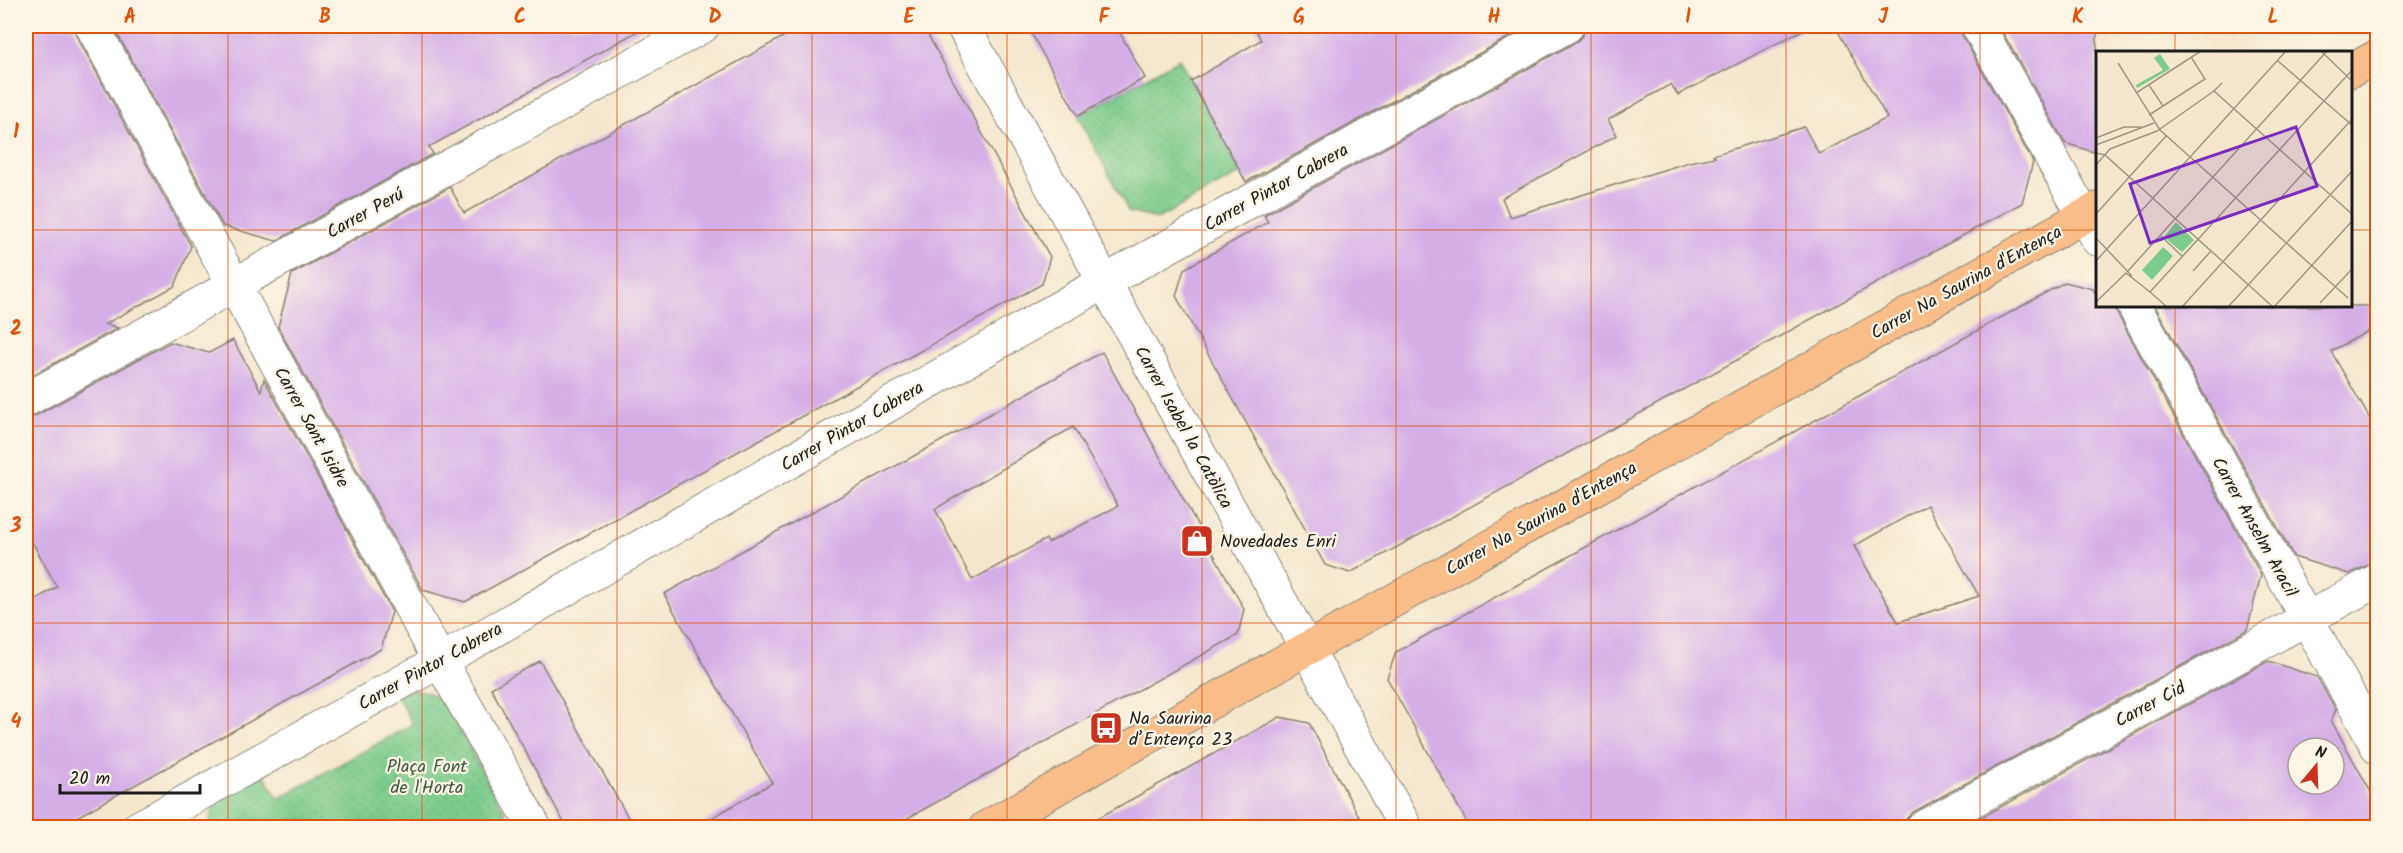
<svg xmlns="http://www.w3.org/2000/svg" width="2403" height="853" font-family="Kalam,sans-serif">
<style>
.grass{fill:url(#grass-dots);stroke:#4c7454;stroke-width:1.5}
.building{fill:#d4aee7;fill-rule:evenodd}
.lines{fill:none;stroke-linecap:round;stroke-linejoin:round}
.minor-casing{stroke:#888274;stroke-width:35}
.major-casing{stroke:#888274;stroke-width:35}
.minor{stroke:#fff;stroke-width:33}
.major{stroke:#f9bd89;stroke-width:33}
.grid{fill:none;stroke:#de560d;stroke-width:1.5;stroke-opacity:0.55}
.labels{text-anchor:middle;stroke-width:4.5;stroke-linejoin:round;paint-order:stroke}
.street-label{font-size:18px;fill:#1c1c1c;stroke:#fcf5e5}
.poi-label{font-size:18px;fill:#1c1c1c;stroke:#fcf5e5;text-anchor:start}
.park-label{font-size:18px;fill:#3d5943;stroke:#fcf5e5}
.inset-road{fill:none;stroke:#9e9686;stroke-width:1.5}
.view{fill:#7b2cbf;fill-opacity:0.15;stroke:#7b2cbf;stroke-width:3}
.inset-edge{fill:none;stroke:#1c1c1c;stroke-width:3}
.neatline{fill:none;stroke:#de560d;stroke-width:2}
.grid-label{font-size:20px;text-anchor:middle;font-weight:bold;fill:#de560d}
</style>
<defs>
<pattern id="grass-dots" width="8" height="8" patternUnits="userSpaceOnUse" patternTransform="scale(1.5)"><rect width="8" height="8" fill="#7bcb8c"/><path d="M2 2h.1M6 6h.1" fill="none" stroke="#6aae78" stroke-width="1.8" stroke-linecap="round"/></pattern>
</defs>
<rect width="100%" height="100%" fill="#fcf5e5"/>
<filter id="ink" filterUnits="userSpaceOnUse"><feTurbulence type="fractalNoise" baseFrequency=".0167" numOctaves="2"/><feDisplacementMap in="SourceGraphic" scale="12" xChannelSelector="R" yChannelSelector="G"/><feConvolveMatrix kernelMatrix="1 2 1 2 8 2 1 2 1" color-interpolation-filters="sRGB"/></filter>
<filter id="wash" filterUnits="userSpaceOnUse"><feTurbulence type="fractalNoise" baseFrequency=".008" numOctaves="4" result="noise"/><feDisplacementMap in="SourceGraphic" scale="24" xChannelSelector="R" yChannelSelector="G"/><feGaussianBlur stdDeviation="1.35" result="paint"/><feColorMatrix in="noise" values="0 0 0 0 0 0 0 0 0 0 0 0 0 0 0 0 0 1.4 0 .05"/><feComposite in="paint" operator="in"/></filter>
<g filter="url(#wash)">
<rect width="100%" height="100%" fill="#f4e7cd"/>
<g class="grass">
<path d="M1179 59 1241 173 1157 219 1129 212 1078 116Z"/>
<path d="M412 690C426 691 437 694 446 706L513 827 208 828 216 798 261 768 278 799 413 724 396 694Z"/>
</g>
<g id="blocks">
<g class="building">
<path d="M26 26H73L76 35 191 246 175 286 105 324 118 328 26 379Z"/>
<path d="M113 26H647L429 147 433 154 276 241 223 226Z"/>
<path d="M803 26H923L1050 257 1042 284 465 602 423 590 278 327 292 274 450 187 464 213Z"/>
<path d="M1027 26H1116L1145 78 1078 116Z"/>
<path d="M1254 26H1529L1246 182 1191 81 1261 40Z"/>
<path d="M1586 26H1810L1678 95 1671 84 1608 120 1617 135 1502 198 1510 217 1689 162 1715 157 1713 155 1804 127 1819 154 1887 118 1835 26H1959L1962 35 2033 162 2022 203 1350 573 1325 565 1176 296 1184 269 1268 222 1264 215 1576 42 1583 35Z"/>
<path d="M1999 26H2097V153L2065 143Z"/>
<path d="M2065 282 2093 289 2097 296V306H2115L2118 315 2261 575 2247 630 1913 812 1906 819 1903 828H1470L1387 678 1396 652ZM1927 505 1979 596 1898 622 1854 546Z"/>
<path d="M2155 306H2378V326L2331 351 2378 433V561L2349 574 2294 557Z"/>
<path d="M233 340 261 391 264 379 392 612 381 649 57 828H26V605L57 587 26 531V419L35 416 170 342 209 353Z"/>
<path d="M1102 352 1244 609 1238 635 890 828H694L772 783 664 594ZM1073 427 1118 506 1048 543 1046 539 972 580 935 509Z"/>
<path d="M540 661 634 828H567L491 688Z"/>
<path d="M2268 661 2317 677 2336 710 2331 720 2378 805V828H1962ZM2298 748H2334V784H2298Z"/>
<path d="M1280 717 1309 723 1365 828H1080Z"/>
</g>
</g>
</g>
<g filter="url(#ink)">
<use href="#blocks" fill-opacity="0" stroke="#888274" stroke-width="1.5"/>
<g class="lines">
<defs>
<g id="minor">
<path d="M92 26 440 661 535 828"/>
<path d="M963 26 1406 828"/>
<path d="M1978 26 2097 239"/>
<path d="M2134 306 2378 748"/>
<path d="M26 400 703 26"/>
<path d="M138 828 440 661 1104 282 1567 26"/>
<path d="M1922 828 2378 580"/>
</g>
<g id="major">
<path d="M2350 71 2378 56"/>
<path d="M985 828 2097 209"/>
</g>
</defs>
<use href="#minor" class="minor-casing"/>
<use href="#major" class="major-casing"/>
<use href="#minor" class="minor"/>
<use href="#major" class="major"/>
</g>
</g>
<path class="grid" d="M228 26V828M422 26V828M617 26V828M812 26V828M1007 26V828M1202 26V828M1396 26V828M1591 26V828M1786 26V828M1980 26V828M2175 26V52M26 230H2097M2350 230H2378M2175 306V828M26 426H2378M26 623H2378"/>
<defs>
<symbol id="shop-square" viewBox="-11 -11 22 22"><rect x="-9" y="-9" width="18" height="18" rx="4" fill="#c8321e" stroke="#fcf5e5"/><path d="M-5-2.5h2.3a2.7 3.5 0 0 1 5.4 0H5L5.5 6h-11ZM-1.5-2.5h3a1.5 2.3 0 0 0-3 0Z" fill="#fff"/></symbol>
<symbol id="bus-square" viewBox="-11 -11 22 22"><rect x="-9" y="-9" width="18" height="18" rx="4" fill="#c8321e" stroke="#fcf5e5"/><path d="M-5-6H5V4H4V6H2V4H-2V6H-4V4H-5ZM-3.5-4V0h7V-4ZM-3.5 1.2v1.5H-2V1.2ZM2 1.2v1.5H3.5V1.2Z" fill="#fff"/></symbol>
</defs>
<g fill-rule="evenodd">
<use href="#shop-square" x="1178" y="522" width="38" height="38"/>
<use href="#bus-square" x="1087" y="709" width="38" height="38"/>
</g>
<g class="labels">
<g class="street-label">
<text transform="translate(1276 187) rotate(-29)" y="6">Carrer Pintor Cabrera</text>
<text transform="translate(365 213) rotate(-29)" y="6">Carrer Perú</text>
<text transform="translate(1966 282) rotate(-29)" y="6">Carrer Na Saurina d'Entença</text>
<text transform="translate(852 426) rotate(-30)" y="6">Carrer Pintor Cabrera</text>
<text transform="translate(312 427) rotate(61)" y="6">Carrer Sant Isidre</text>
<text transform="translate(1184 427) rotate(61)" y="6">Carrer Isabel la Catòlica</text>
<text transform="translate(1541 518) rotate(-29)" y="6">Carrer Na Saurina d'Entença</text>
<text transform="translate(2255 527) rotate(61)" y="6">Carrer Anselm Aracil</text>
<text transform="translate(430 666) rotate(-29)" y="6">Carrer Pintor Cabrera</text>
<text transform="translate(2150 704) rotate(-28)" y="6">Carrer Cid</text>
</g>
<g class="poi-label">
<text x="1220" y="547">Novedades Enri</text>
<text x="1129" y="724">Na Saurina<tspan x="1129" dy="21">d’Entença 23</tspan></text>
</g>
<g class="park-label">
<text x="427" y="772">Plaça Font<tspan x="427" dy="21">de l'Horta</tspan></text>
</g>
</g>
<g transform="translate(2096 51)">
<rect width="256" height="256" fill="#f4e7cd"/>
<path d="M64 3 74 18 41 37 40 34 67 19 58 7ZM80 171 98 189 86 201 68 186Z" fill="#7bcb8c"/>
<path d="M67 196 77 205 56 229 46 219Z" fill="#7bcb8c"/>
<path class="inset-road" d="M225 0 257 31M182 10 257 75M22 12 64 79 252 247M126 32 118 40 257 164M53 34 67 55M40 42 105 0M53 64 109 28 95 6M0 87 28 76H46M0 94 58 72M0 102 9 104 177 256M0 114 14 98 61 80 118 40M0 163 70 85M65 185 87 206M0 187 36 225M0 210 190 0M97 220 115 200M31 221 231 0M54 241 71 256M0 251 30 222 54 241 257 18M224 252 257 217M86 256 257 67M132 256 257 119M178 256 257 169"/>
<path class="view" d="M200 76 221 135 54 192 34 133Z"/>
<rect width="256" height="256" class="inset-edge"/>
</g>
<rect width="2403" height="853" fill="none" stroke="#fcf5e5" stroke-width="66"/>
<g transform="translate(2316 766) rotate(19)"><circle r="28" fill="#fcf5e5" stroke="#a29e95" stroke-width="1.5"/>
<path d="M0-4.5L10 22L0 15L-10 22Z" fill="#c8321e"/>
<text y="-9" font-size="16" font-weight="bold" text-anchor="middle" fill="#1c1c1c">N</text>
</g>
<path d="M60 784v9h140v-9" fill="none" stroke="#1c1c1c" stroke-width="3"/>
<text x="69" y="784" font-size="18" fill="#1c1c1c" stroke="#fcf5e5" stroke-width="4.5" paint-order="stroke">20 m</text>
<rect x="33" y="33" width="2337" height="787" class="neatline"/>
<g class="grid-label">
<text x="130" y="23">A</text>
<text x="325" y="23">B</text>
<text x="520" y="23">C</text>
<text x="715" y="23">D</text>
<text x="909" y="23">E</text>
<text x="1104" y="23">F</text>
<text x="1299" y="23">G</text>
<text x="1494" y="23">H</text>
<text x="1688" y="23">I</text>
<text x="1883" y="23">J</text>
<text x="2078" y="23">K</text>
<text x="2273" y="23">L</text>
<text x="16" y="138">1</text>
<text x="16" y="335">2</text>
<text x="16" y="532">3</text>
<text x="16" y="728">4</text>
</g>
</svg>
